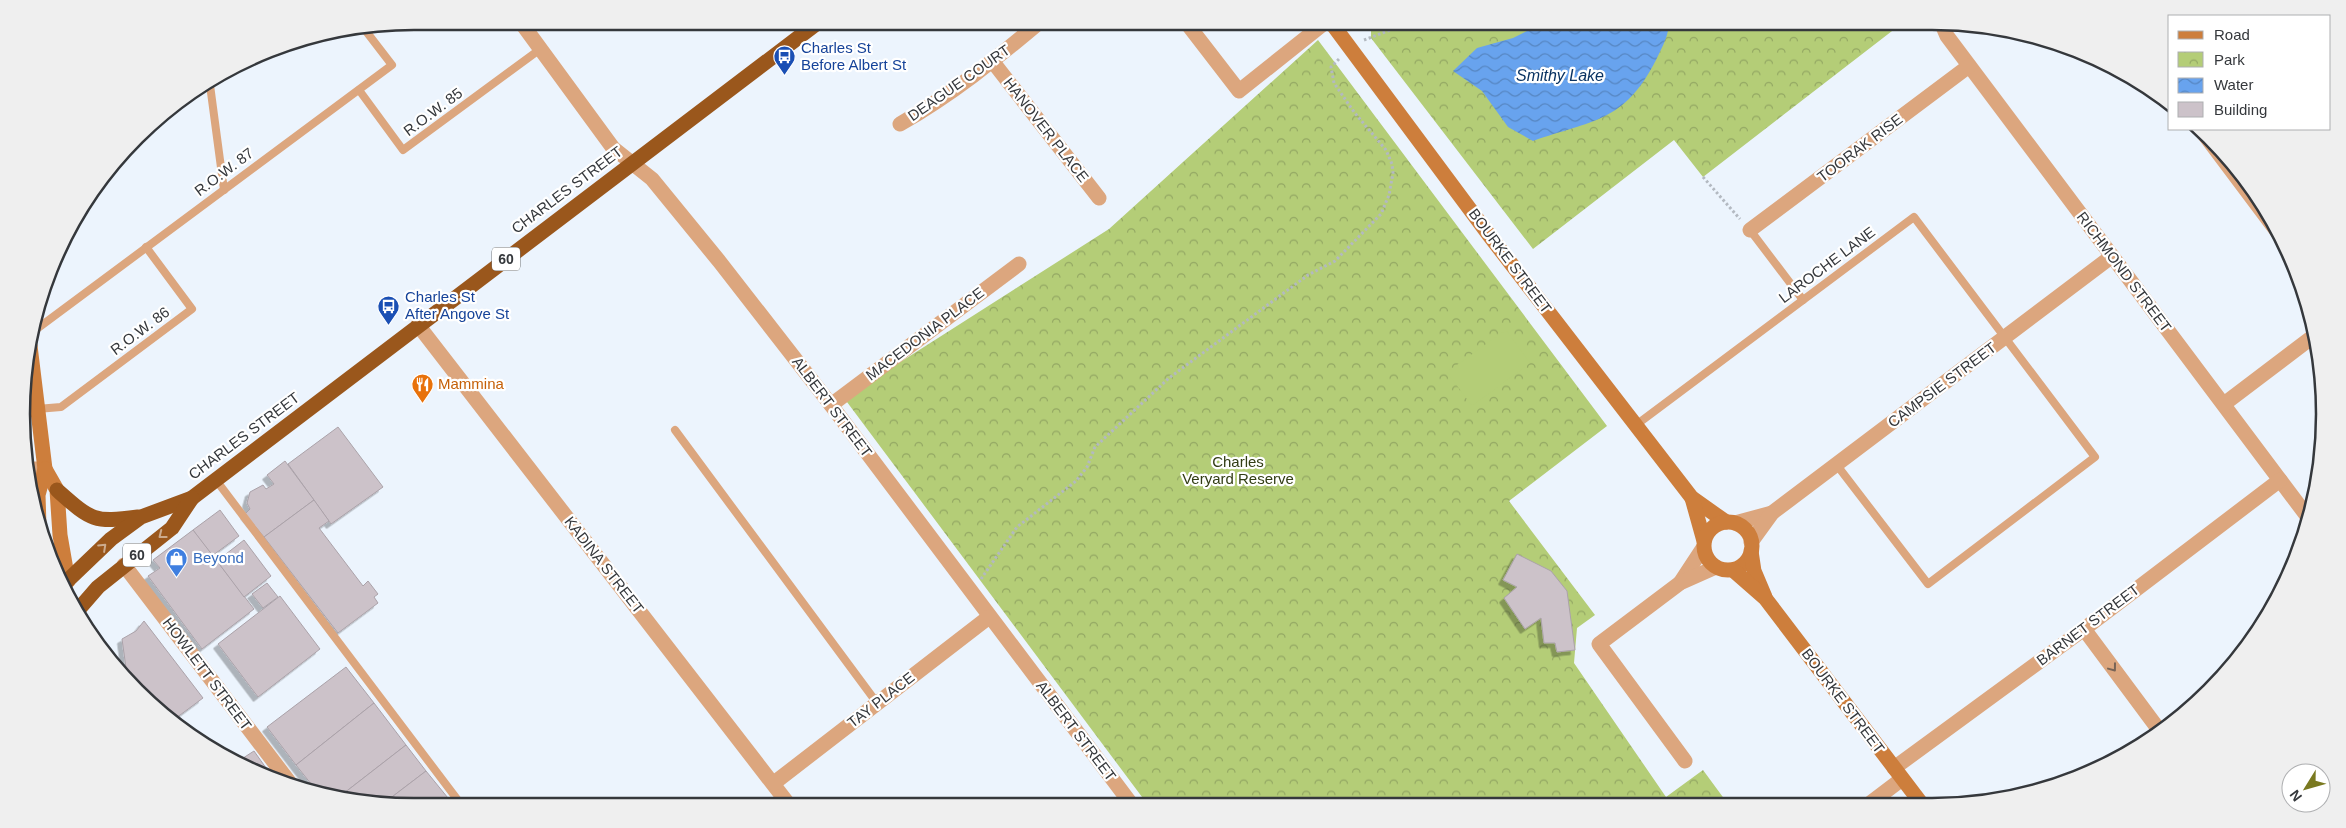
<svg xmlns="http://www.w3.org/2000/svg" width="2346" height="828" font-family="Helvetica,sans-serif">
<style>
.park{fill:url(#park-crowns)}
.garden{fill:#b4cd77}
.water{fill:url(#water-waves)}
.building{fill:#ccc2c9;stroke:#aba2a9;filter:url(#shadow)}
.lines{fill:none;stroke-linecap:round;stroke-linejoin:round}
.path{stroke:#b3b9c1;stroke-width:3;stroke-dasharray:2.5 2.5;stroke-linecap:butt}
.lane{stroke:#dca67e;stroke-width:8}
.street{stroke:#dca67e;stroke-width:15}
.secondary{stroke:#cd7e3c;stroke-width:15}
.highway{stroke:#9a571c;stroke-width:15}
.oneway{stroke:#ccab8e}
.oneway2{stroke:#786456}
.labels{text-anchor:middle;stroke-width:4.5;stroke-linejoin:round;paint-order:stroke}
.shield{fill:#fff;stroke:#727476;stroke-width:1}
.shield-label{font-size:14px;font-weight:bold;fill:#35383c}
.transit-label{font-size:15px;fill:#164399;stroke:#fff;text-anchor:start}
.street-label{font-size:15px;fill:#35383c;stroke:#fff}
.food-label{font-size:15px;fill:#c56008;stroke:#fff;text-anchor:start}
.park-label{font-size:15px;fill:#323d14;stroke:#fff}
.shop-label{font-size:15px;fill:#366cbe;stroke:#fff;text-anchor:start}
.water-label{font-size:16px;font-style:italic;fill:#0a3362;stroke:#fff}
.rim{fill:none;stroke:#35383c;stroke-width:2.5}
</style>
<defs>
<pattern id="park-crowns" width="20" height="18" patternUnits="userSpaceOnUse" patternTransform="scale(1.25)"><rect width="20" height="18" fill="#b4cd77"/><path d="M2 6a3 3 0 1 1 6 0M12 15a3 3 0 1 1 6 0" fill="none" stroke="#93a763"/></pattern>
<pattern id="water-waves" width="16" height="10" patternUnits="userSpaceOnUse" patternTransform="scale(1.25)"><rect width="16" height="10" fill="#68a3ee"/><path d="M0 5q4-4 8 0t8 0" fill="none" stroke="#5686c2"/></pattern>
<filter id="shadow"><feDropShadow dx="-4.5" dy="4.5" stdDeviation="0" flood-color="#0004"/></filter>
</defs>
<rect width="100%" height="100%" fill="#ecf4fd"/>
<g class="park">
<path d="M1371 21H1905L1703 177 1674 140 1533 249 1371 38Z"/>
<path d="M1318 40 1607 426 1509 501 1595 615 1577 628 1574 663 1666 797 1703 770 1728 804 1148 805 844 398 1109 229Z"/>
</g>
<path class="garden" d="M1506 330 1530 363 1472 406 1447 372Z"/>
<path class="water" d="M1547 21H1669C1669 36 1662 47 1656 60 1624 123 1592 120 1533 141L1508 127 1482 91 1453 71 1477 48 1513 38Z"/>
<g class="building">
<path d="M338 427 383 487 331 524 288 464Z"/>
<path d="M285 461 314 500 264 537 245 514 250 509 247 503 250 492 263 485 266 489 274 484 267 475Z"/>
<path d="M314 500 329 521 319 528 363 586 368 581 378 594 374 597 378 603 338 633 264 537Z"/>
<path d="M220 510 239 536 212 556 193 530Z"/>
<path d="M193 530 254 609 202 649 148 576 160 568 153 560Z"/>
<path d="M244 540 271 576 244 597 217 561Z"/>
<path d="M1517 554 1551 571 1567 591 1575 650 1557 652 1555 643H1544L1541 618 1525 629 1504 598 1517 587 1503 580Z"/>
<path d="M267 583 278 597 263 608 252 594Z"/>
<path d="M280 596 320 649 258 697 218 644Z"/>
<path d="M144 621 203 698 172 721 136 692 128 682 122 639 136 631Z"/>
<path d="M346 667 374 703 296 765 267 727Z"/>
<path d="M374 703 406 745 339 797 319 794 296 765Z"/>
<path d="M406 745 426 771 384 803 339 797Z"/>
<path d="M254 751 271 775 240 760Z"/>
<path d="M426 771 448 798 437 807H414L384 803Z"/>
<path d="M448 798 455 807H437Z"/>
</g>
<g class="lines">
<g class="path">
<path d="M1364 40 1414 21"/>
<path d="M1703 177 1740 219"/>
<path d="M981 579 1017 527 1076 481 1087 467 1095 447 1169 378 1308 275 1335 261 1381 214 1389 195 1393 173 1392 164 1386 150 1354 112 1334 83 1331 67 1339 59"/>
</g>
<g class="lane">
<path d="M210 85 224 190"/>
<path d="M359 90 403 150 539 50"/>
<path d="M2196 129 2286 249"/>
<path d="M1750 230 1803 300"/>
<path d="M34 331 392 65 362 26"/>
<path d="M37 409 61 407 192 309 146 247"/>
<path d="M1636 425 1914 217 2095 457 1928 584 1836 464"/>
<path d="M675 430 877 703"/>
<path d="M216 480 463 807"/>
</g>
<g class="street">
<path d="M520 21 613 148 652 179 719 261 831 405 1132 805"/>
<path d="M1185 21 1239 91 1327 21"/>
<path d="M1941 22 1947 36 2310 520"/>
<path d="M993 62 1099 198"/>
<path d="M900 124C951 95 996 59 1041 21"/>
<path d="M1750 230 1969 66"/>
<path d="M418 325 790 806"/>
<path d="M2224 404 2315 335"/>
<path d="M831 405 1019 264"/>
<path d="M27 469H45"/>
<path d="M1735 523 1772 513"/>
<path d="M1751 542 1772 513 2111 257"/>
<path d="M124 565 290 783"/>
<path d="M1680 583 1703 548"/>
<path d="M2084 629 2159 730"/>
<path d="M1685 761 1599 644 1680 583 1716 567"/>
<path d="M1894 768 2084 629 2280 480"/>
<path d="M774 783 989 617"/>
<path d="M1869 804 1902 779"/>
</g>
<g class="secondary">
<path d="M1330 21 1489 235 1692 498 1726 522"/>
<path d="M30 346 45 469 38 495 39 526"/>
<path d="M45 469 57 490 60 535 68 581"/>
<path d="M1692 498 1704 541"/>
<circle cx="1728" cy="546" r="24"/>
<path d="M1751 551 1754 571 1765 597"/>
<path d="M1733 570 1765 598 1921 803"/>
</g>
<g class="highway">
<path d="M57 490C91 520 93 523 138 517"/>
<path d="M65 583 111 539 141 517 192 498 820 21"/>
<path d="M78 610 98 587 172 528 192 498"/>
</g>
</g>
<defs><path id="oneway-chevron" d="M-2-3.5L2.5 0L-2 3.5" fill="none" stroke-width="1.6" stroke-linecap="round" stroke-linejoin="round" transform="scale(1.25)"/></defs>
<g class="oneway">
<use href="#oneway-chevron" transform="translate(162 535) rotate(142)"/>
<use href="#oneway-chevron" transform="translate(103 547) rotate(-43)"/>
</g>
<use class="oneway2" href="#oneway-chevron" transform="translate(2113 668) rotate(53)"/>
<defs>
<symbol id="bus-pin" viewBox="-11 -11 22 30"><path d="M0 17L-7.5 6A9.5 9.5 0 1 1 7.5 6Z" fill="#1a4fb4" stroke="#fff"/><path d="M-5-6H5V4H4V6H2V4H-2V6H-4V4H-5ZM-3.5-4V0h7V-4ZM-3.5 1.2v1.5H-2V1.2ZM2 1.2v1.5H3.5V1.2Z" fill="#fff"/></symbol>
<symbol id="restaurant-pin" viewBox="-11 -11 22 30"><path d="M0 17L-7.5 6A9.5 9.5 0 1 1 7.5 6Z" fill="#e8710a" stroke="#fff"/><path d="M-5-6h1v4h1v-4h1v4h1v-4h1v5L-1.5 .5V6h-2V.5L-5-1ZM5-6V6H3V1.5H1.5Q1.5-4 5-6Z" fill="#fff"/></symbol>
<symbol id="shop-pin" viewBox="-11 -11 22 30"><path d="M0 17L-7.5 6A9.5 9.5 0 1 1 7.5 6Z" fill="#3f7fe0" stroke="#fff"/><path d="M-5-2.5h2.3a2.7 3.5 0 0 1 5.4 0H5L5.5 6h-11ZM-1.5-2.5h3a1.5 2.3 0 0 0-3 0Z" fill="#fff"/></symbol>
</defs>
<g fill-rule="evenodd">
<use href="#bus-pin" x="772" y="44" width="25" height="34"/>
<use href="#bus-pin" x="376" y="294" width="25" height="34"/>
<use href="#restaurant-pin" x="410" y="372" width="25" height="34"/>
<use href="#shop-pin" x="164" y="546" width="25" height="34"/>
</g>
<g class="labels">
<g class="shield">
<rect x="492" y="247.5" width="28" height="23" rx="4"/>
<rect x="123" y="543.5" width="28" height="23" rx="4"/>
</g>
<g class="shield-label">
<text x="506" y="264">60</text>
<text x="137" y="560">60</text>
</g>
<g class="transit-label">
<text x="801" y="53">Charles St<tspan x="801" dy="17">Before Albert St</tspan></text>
<text x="405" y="302">Charles St<tspan x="405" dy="17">After Angove St</tspan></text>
</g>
<g class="street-label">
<text transform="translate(959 83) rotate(-35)" y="5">DEAGUE COURT</text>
<text transform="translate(433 112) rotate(-37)" y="5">R.O.W. 85</text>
<text transform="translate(1046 130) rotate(52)" y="5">HANOVER PLACE</text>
<text transform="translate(1860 148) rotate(-37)" y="5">TOORAK RISE</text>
<text transform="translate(224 172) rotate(-37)" y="5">R.O.W. 87</text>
<text transform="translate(567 190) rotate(-37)" y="5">CHARLES STREET</text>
<text transform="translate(1510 261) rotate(53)" y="5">BOURKE STREET</text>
<text transform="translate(1827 265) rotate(-37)" y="5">LAROCHE LANE</text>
<text transform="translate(2124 272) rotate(53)" y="5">RICHMOND STREET</text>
<text transform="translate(140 331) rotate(-37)" y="5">R.O.W. 86</text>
<text transform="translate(925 334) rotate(-37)" y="5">MACEDONIA PLACE</text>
<text transform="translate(1942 385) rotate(-37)" y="5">CAMPSIE STREET</text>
<text transform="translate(832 407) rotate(53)" y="5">ALBERT STREET</text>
<text transform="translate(244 436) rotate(-37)" y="5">CHARLES STREET</text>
<text transform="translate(604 565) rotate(52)" y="5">KADINA STREET</text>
<text transform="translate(2088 625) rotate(-37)" y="5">BARNET STREET</text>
<text transform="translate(207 674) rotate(53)" y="5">HOWLETT STREET</text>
<text transform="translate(881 700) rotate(-38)" y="5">TAY PLACE</text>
<text transform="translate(1843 701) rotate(53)" y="5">BOURKE STREET</text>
<text transform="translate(1076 731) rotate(53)" y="5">ALBERT STREET</text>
</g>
<g class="food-label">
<text x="438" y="389">Mammina</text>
</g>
<g class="park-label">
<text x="1238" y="467">Charles<tspan x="1238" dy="17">Veryard Reserve</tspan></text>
</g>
<g class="shop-label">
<text x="193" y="563">Beyond</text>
</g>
<g class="water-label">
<text x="1560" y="81">Smithy Lake</text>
</g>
</g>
<path d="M0 0H2346V828H0ZM414 30H1932A384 384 0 0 1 2316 414V414A384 384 0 0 1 1932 798H414A384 384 0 0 1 30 414V414A384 384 0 0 1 414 30Z" fill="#efefef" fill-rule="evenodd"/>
<path class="rim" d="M414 30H1932A384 384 0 0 1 2316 414V414A384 384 0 0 1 1932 798H414A384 384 0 0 1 30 414V414A384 384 0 0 1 414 30Z"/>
<rect x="2168" y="15" width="162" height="115" fill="#ffffff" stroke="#aeafb1"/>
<rect x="2178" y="31" width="25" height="8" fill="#cd7e3c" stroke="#aeafb1"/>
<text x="2214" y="40" font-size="15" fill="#35383c">Road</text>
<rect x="2178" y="52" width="25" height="15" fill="url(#park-crowns)" stroke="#aeafb1"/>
<text x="2214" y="65" font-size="15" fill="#35383c">Park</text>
<rect x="2178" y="78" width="25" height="15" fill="url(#water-waves)" stroke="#aeafb1"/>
<text x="2214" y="90" font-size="15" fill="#35383c">Water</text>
<rect x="2178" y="102" width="25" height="15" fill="#ccc2c9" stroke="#aeafb1"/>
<text x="2214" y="115" font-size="15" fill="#35383c">Building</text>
<g transform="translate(2306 788) rotate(233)"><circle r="24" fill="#ffffff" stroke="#aeafb1"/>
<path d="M0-4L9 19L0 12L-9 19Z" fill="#7a7920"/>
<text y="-8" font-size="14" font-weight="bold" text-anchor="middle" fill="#35383c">N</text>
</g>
</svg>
